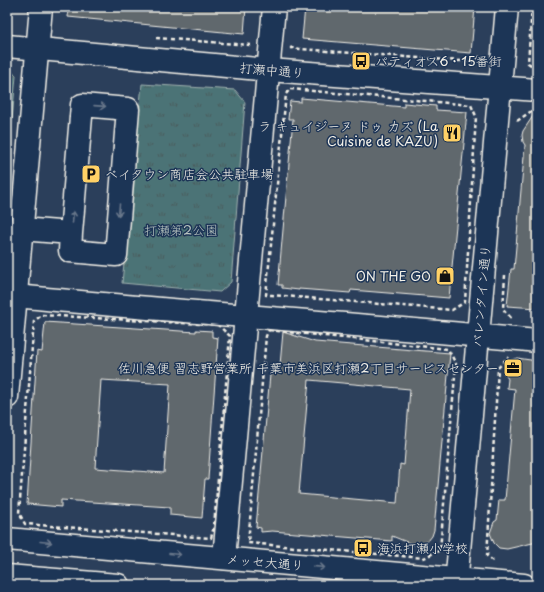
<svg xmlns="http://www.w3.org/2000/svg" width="544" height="592" font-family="'Playpen Sans','Klee One',sans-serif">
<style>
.park{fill:url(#park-tufts);stroke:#a0b2af}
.building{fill:#61686d;stroke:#f4f1e8;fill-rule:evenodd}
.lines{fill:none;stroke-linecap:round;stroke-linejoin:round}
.minor-casing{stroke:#f4f1e8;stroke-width:25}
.path{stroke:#f4f1e8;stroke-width:2.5;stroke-dasharray:4 3;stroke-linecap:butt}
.minor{stroke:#1d3557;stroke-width:22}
.oneway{stroke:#68778a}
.labels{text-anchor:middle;stroke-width:3;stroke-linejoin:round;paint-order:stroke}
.poi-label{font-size:13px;fill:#f4f1e8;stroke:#1d3557;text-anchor:start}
.street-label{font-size:13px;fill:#f4f1e8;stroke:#1d3557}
.park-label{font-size:13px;fill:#b9c5c0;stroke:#1d3557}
</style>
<defs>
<pattern id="park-tufts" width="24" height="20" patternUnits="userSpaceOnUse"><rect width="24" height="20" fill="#4c7376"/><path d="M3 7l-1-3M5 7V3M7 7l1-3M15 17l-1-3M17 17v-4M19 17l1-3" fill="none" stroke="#4a5b5c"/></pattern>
</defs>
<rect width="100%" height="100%" fill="#2b3f5b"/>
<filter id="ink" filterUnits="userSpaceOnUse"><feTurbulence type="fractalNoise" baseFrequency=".025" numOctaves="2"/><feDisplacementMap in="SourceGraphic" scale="8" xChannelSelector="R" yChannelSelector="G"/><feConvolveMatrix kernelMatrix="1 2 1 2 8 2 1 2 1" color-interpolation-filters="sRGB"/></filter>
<g filter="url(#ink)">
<g class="park">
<path d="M7 66 16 76 7 176Z"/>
<path d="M142 84 235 90 245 102 231 282 220 292 122 283Z"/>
</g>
<g class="building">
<path d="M69 7H246L244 34 68 17Z"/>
<path d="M305 7H475L471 53 302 39Z"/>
<path d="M301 98 404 107V103L436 106V110L467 112 449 298 351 290 350 293 299 289V290L282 288V285H278L293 119H288L290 101 301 102Z"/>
<path d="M537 110V308L507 306 511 269H514L525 145 523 142 522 135 523 131Z"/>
<path d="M45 322 196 332V330L212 331V337L218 338 208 479H205L202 518 170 515V507L61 500V507L27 504 37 351 42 352ZM101 380 170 384 164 473 95 468Z"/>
<path d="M283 332 315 342 450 353 434 530 432 536 428 541 422 545H414L392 536V541L272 531 261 532V528L256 527 271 364 280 365ZM309 380 410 389 404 465 400 464 397 503 299 494Z"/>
<path d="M517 358 537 361V542L507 549 499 548 494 543 490 533 494 522 497 520 499 500H505L515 389 507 388 508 379 505 374V367L511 360Z"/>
</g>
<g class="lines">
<defs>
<g id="minor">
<path d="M7 46 269 70 537 90"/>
<path d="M21 229 71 233 82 105 128 109 116 255 70 251 71 233"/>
<path d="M15 296C189 313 363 324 537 341"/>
<path d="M7 397 41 7"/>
<path d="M7 539 524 585"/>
<path d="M224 558 274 7"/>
<path d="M7 576 118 585"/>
<path d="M456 585 507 7"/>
</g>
</defs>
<use href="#minor" class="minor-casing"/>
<g class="path">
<path d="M532 7 528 63 537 69"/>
<path d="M156 38 251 45"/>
<path d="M292 47 291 48 300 49 473 62 482 55"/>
<path d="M290 89 471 105 476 116 465 302 452 310 272 295H266L286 94Z"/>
<path d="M517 121 533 110"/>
<path d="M505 275 503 309 511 318"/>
<path d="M42 315 218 325 230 336 214 526 211 538 25 524 19 513 34 321Z"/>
<path d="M269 330 448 349 456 364 440 550 424 558 248 543 266 336Z"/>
<path d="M493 561 487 556 498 368 508 357"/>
</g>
<use href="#minor" class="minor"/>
</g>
<defs><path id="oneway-shaft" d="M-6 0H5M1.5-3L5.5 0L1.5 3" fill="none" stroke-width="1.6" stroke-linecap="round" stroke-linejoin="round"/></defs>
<g class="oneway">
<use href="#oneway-shaft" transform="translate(100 106) rotate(4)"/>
<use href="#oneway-shaft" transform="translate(119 210) rotate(95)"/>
<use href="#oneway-shaft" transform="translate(73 217) rotate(-85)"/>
<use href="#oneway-shaft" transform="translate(46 542) rotate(5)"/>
<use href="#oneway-shaft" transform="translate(175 554) rotate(5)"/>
<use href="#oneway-shaft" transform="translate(319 567) rotate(6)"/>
</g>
</g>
<defs>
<symbol id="bus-square" viewBox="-11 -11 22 22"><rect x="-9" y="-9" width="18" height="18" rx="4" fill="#ffd166" stroke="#1d3557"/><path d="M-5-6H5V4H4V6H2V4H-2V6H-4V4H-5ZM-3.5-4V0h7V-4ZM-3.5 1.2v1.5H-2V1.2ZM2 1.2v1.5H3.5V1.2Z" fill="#111"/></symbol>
<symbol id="restaurant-square" viewBox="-11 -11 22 22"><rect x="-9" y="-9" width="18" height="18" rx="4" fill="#ffd166" stroke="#1d3557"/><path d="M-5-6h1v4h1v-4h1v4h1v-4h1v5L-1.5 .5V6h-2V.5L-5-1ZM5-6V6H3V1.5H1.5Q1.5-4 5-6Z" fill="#111"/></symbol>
<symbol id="parking-square" viewBox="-11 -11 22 22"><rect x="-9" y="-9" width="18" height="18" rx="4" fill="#ffd166" stroke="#1d3557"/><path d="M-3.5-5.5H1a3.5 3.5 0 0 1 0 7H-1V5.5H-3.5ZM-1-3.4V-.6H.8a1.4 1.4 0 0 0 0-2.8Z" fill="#111"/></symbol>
<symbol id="shop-square" viewBox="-11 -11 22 22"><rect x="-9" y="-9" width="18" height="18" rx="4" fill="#ffd166" stroke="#1d3557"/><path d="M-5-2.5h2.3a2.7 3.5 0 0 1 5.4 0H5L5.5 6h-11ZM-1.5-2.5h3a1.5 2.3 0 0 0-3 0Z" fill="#111"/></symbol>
<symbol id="office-square" viewBox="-11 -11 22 22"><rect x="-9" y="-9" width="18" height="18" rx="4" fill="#ffd166" stroke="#1d3557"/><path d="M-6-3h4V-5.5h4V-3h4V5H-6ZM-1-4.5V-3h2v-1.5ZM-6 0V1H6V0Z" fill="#111"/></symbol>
</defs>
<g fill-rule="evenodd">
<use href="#bus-square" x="350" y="50" width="22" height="22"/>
<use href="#restaurant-square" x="441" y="122" width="22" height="22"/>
<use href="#parking-square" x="80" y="163" width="22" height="22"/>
<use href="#shop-square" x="434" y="265" width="22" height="22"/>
<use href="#office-square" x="502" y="357" width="22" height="22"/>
<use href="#bus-square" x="352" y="537" width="22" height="22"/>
</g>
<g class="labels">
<g class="poi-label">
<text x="375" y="66">パティオス6・15番街</text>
<text x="438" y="131" text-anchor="end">ラ キュイジーヌ ドゥ カズ (La<tspan x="438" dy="15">Cuisine de KAZU)</tspan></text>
<text x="105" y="179">ベイタウン商店会公共駐車場</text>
<text x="431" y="281" text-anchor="end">ON THE GO</text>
<text x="499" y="373" text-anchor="end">佐川急便 習志野営業所 千葉市美浜区打瀬2丁目サービスセンター</text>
<text x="377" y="553">海浜打瀬小学校</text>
</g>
<g class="street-label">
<text transform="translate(272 70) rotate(5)" y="5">打瀬中通り</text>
<text transform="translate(481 296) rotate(-85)" y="5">バレンタイン通り</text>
<text transform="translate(265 562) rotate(5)" y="5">メッセ大通り</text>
</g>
<g class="park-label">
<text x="181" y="235">打瀬第2公園</text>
</g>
</g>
<rect width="544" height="592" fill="none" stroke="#1d3557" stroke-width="24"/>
<rect x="12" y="12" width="520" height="568" fill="none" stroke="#f4f1e8" stroke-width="1.5" filter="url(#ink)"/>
</svg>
